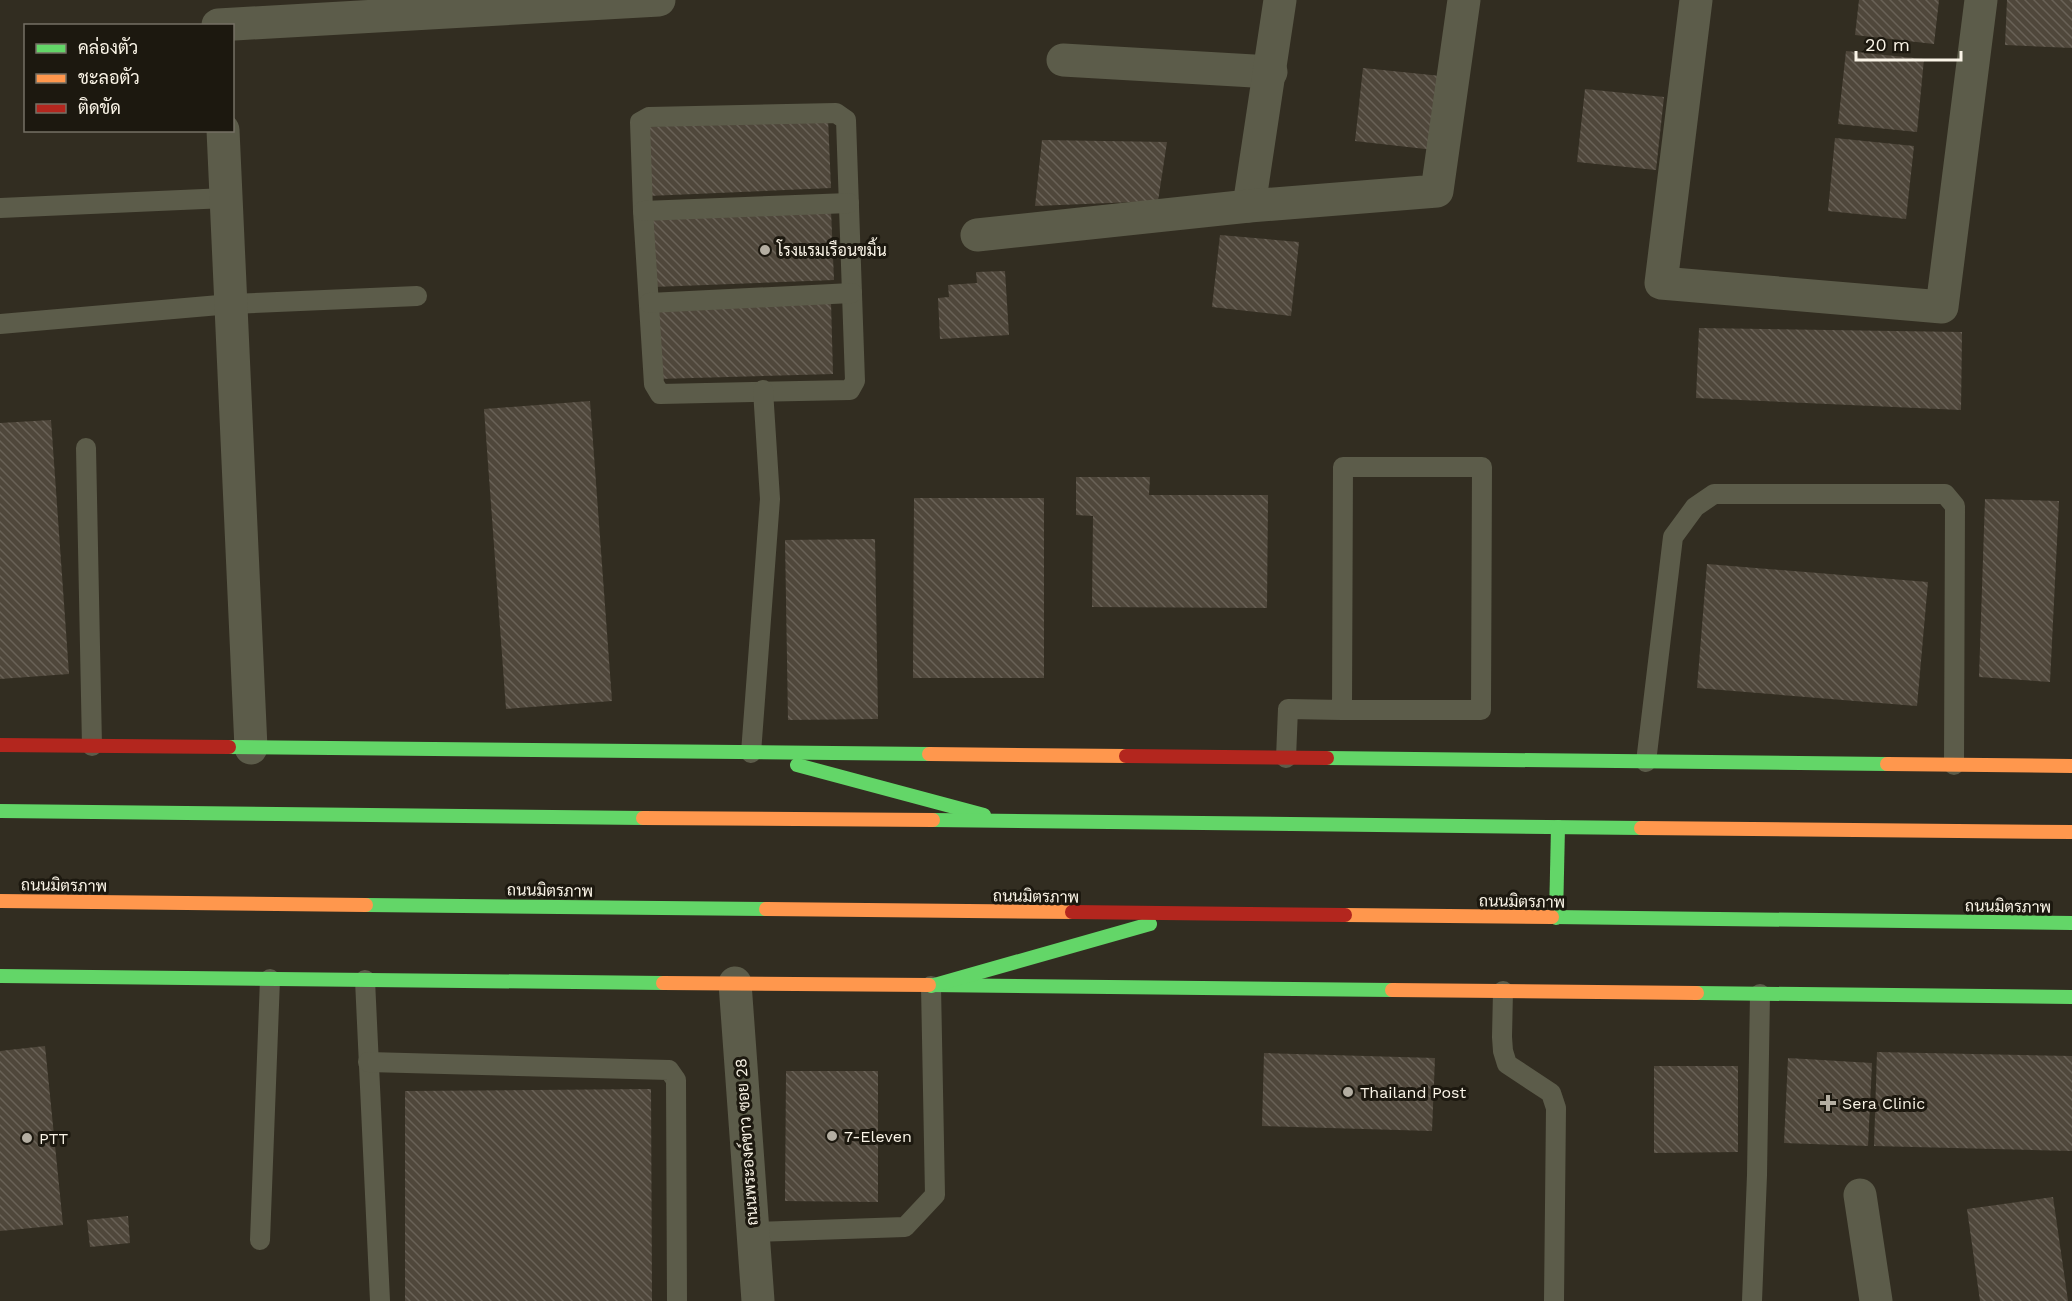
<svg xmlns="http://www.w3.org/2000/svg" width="2072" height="1301" font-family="'Work Sans',Sarabun,sans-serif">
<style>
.building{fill:url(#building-back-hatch)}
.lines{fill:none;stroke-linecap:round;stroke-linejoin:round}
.lane{stroke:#5c5c4a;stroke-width:20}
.street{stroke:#5c5c4a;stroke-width:33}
.fast{stroke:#63d668;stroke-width:14}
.slow{stroke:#ff974d;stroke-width:14}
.jam{stroke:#b3261e;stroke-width:14}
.poi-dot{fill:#b4aea2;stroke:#1c180f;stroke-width:2}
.labels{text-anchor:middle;stroke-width:6;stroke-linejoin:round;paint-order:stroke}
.poi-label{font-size:16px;fill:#faf4e7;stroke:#1c180f;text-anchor:start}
.street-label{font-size:16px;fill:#faf4e7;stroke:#1c180f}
</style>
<defs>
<pattern id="building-back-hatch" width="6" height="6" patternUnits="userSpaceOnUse" patternTransform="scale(1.5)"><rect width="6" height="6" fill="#4f473b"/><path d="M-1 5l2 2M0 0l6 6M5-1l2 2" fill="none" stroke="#696257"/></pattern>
</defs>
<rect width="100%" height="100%" fill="#322d21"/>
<g class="building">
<path d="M1859 0H1939L1934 44 1855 35Z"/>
<path d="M2007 0H2072V48L2005 45Z"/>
<path d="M1846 51 1924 59 1917 132 1838 124Z"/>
<path d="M1363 68 1441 76 1434 150 1355 141Z"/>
<path d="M1585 89 1664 97 1656 170 1577 162Z"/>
<path d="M828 118 831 188 648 196 645 127Z"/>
<path d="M1835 138 1914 146 1906 219 1828 211Z"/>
<path d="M1042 140 1167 142 1158 201 1035 206Z"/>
<path d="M831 210 834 280 653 287 650 218Z"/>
<path d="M1220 235 1299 242 1291 316 1212 307Z"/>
<path d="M1005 271 1009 335 940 339 938 298 949 297 948 285 977 283 976 272Z"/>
<path d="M831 302 833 374 657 379 656 307Z"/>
<path d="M1699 328 1962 332 1961 410 1696 398Z"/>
<path d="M590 401 612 701 506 709 484 409Z"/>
<path d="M51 420 69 674 0 679V423Z"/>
<path d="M1076 477H1150L1149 495H1268L1267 608 1092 607 1093 516 1076 515Z"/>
<path d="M914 498H1044V678H913Z"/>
<path d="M1985 499 2059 501 2050 682 1979 677Z"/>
<path d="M875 539 878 719 788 720 785 540Z"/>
<path d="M1707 564 1928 582 1917 706 1697 688Z"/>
<path d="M45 1046 63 1225 0 1231V1051Z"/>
<path d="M1877 1052 2072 1056V1151L1874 1146Z"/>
<path d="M1264 1053 1435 1058 1432 1131 1262 1126Z"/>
<path d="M1788 1058 1872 1063 1868 1146 1784 1143Z"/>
<path d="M1654 1066H1738V1152L1654 1153Z"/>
<path d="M786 1071H878V1202L785 1201Z"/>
<path d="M651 1089 652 1301H405V1091Z"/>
<path d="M2053 1197 2068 1301H1980L1967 1209Z"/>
<path d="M128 1216 130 1243 90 1247 87 1220Z"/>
</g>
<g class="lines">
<g class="lane">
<path d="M836 113 846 120 855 381 850 390 660 394 654 384 643 211 640 122 649 117Z"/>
<path d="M0 208 226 198"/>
<path d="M643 211 849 203"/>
<path d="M649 303 852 293"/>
<path d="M0 324 231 304 417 296"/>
<path d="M86 448 92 746"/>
<path d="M751 753 770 499 763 390"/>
<path d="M1286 758 1288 709 1342 710 1343 467H1482L1481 710H1342"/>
<path d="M1646 762 1673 537 1695 507 1714 494H1945L1955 506 1954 765"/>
<path d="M365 980 380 1301"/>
<path d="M1503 991 1502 1037 1503 1051 1507 1064 1551 1093 1556 1108 1554 1301"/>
<path d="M368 1062 669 1070 676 1080 677 1301"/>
<path d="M753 1232 905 1227 935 1195 931 986"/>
<path d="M260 1240 270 979"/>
<path d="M1752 1301 1757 1175 1760 994"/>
</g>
<g class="street">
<path d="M1696 0 1661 283 1942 307 1981 0"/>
<path d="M218 25 659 0"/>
<path d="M1063 60 1271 72"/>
<path d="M223 130 251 748"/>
<path d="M1249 206 1280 0"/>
<path d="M977 235 1249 206 1437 191 1464 0"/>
<path d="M735 983 758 1301"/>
<path d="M1860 1195 1876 1301"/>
</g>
<g class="fast">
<path d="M229 747 929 754"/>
<path d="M1327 758 1887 764"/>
<path d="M797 765 984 815"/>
<path d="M0 811 643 818"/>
<path d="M933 820 1641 828"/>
<path d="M366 905 766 909"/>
<path d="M1552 917 2072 923"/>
<path d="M1556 918 1558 827"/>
<path d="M0 976 663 983"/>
<path d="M929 985 1392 990"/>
<path d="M931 986 1150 924"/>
<path d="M1697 993 2072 997"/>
</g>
<g class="slow">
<path d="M929 754 1126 756"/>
<path d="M1887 764 2072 766"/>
<path d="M643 818 933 820"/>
<path d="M1641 828 2072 832"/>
<path d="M0 901 366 905"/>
<path d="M766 909 1072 912"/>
<path d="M1345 915 1552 917"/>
<path d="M663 983 929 985"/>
<path d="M1392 990 1697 993"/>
</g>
<g class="jam">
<path d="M0 745 229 747"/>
<path d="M1126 756 1327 758"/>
<path d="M1072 912 1345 915"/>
</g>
</g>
<g class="poi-dot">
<circle cx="765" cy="250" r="6"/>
<circle cx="1348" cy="1092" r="6"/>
<path d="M1825 1094h6v6h6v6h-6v6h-6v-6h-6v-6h6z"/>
<circle cx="832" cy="1136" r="6"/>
<circle cx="27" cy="1138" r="6"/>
</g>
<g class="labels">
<g class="poi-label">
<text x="777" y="256">โรงแรมเรือนขมิ้น</text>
<text x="1360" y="1098">Thailand Post</text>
<text x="1842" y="1109">Sera Clinic</text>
<text x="844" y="1142">7-Eleven</text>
<text x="39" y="1144">PTT</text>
</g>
<g class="street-label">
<text transform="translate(64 885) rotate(1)" y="6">ถนนมิตรภาพ</text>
<text transform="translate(550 890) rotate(1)" y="6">ถนนมิตรภาพ</text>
<text transform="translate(1036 896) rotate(1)" y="6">ถนนมิตรภาพ</text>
<text transform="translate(1522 901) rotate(1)" y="6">ถนนมิตรภาพ</text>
<text transform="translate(2008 906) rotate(1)" y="6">ถนนมิตรภาพ</text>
<text transform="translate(746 1142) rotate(-94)" y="6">ถนนพระองค์ขาว ซอย 28</text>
</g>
</g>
<rect x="24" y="24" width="210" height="108" fill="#1c180f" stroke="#757065" stroke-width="1.5"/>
<rect x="36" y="44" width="30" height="9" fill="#63d668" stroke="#757065" stroke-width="1.5"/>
<text x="78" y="54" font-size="18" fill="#faf4e7">คล่องตัว</text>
<rect x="36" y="74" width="30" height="9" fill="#ff974d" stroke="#757065" stroke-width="1.5"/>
<text x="78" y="84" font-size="18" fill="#faf4e7">ชะลอตัว</text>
<rect x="36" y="104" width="30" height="9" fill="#b3261e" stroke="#757065" stroke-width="1.5"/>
<text x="78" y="114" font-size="18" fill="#faf4e7">ติดขัด</text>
<path d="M1856 51v9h105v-9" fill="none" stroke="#faf4e7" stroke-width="3"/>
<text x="1865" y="51" font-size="18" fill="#faf4e7" stroke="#1c180f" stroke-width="4.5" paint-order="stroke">20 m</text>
</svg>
